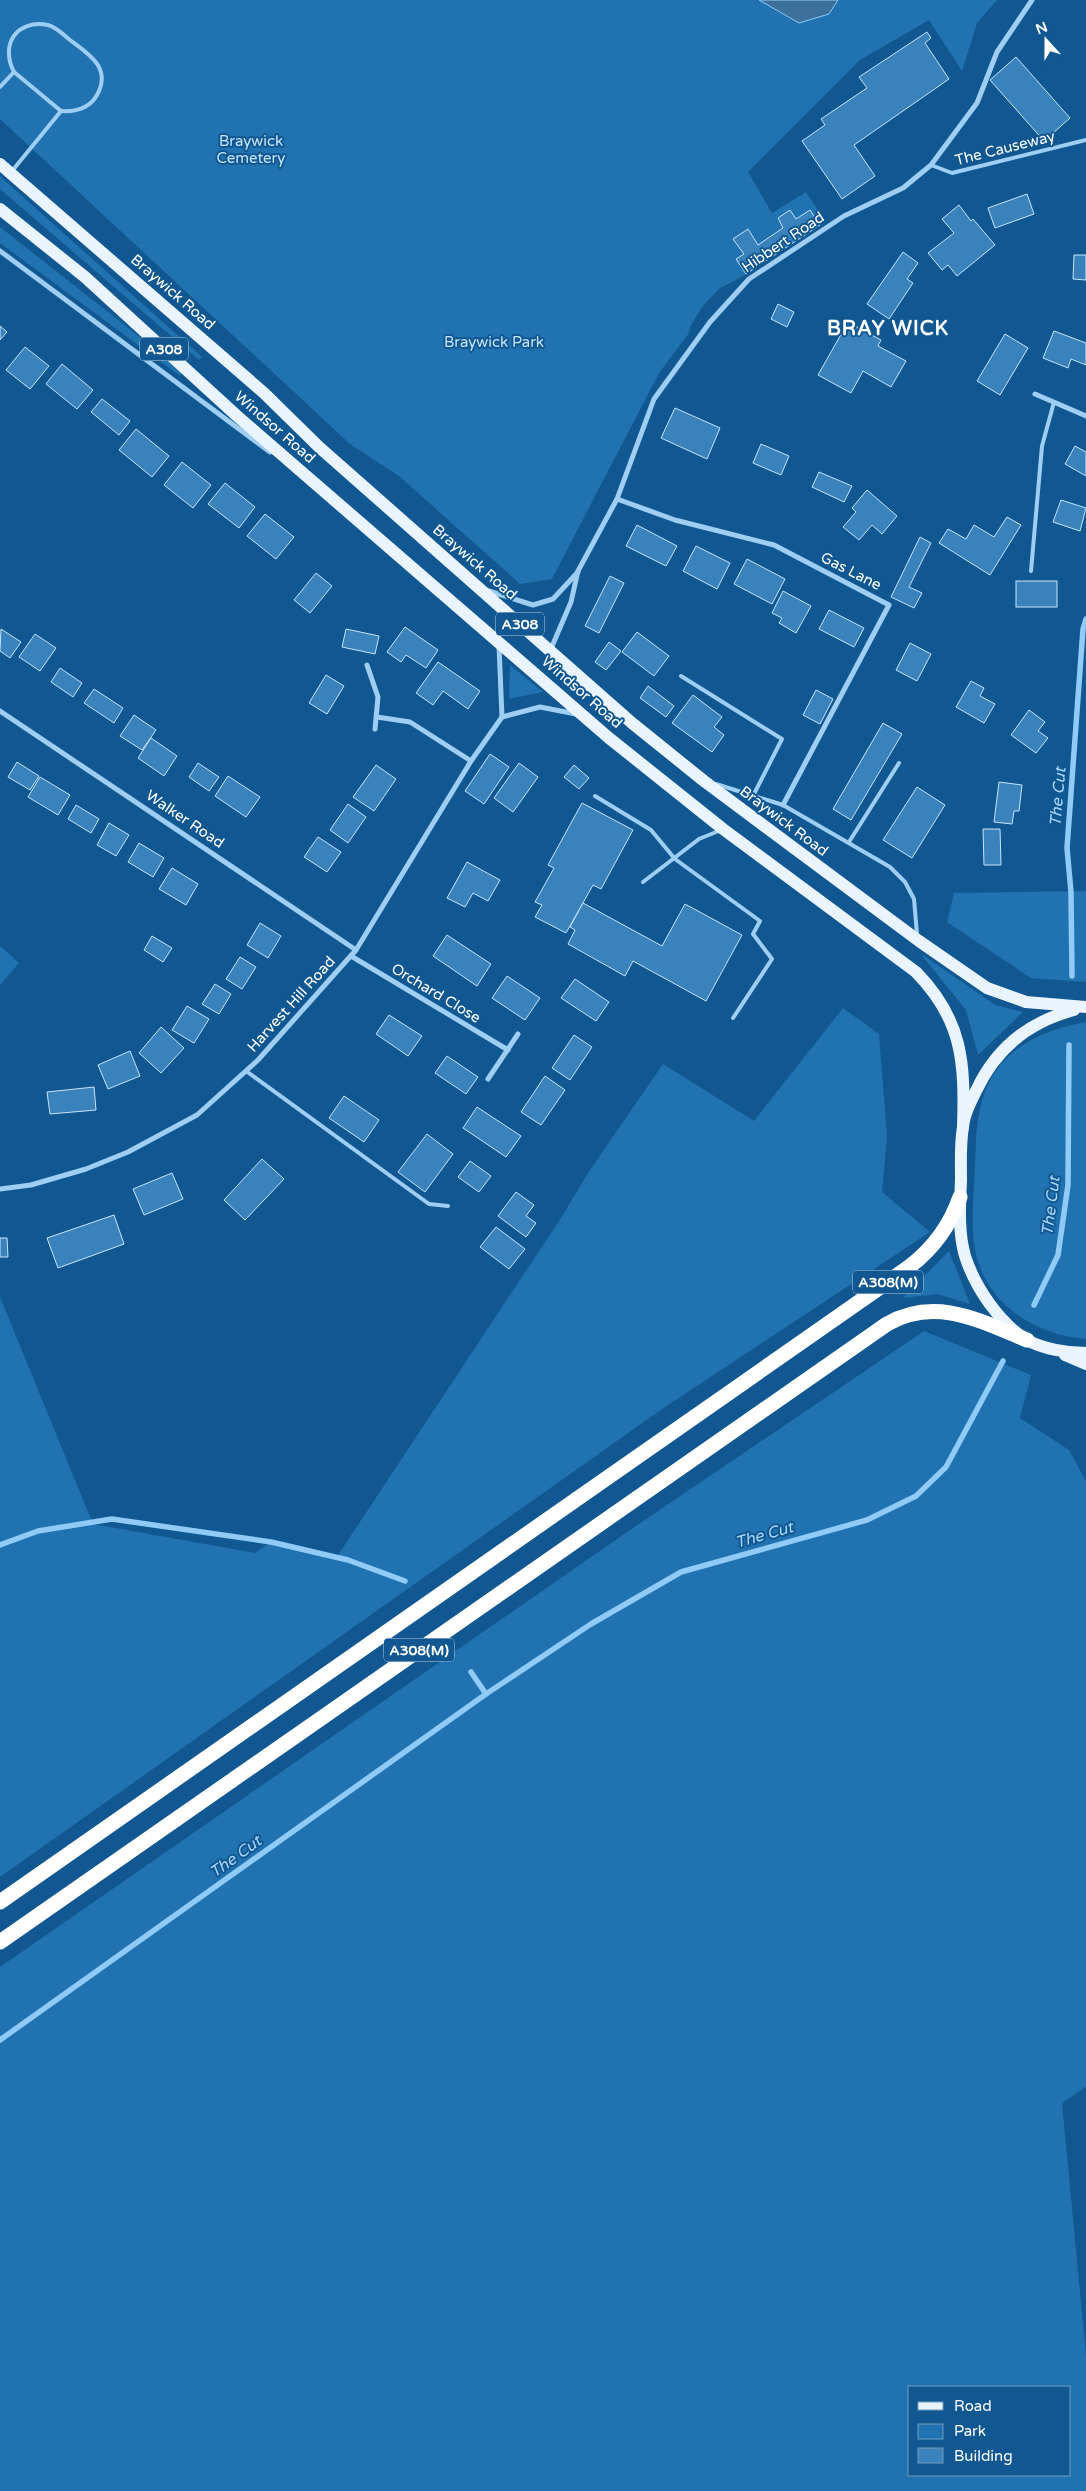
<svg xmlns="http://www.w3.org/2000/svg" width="1086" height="2491" font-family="'Varela Round',sans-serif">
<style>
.green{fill:#2072b0;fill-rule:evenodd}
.water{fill:#3d719b;stroke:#8fcbf6}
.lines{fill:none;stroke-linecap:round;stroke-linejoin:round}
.stream{stroke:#8fcbf6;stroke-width:5.5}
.building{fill:#3a82bb;stroke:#c5e5fd}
.service{stroke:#9ecef3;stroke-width:4}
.minor{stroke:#9ecef3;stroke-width:5}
.primary{stroke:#e9f4ff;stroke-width:12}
.motorway{stroke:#fff;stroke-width:15}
.labels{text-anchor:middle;stroke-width:4;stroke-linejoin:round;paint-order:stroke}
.shield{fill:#115892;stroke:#b8cdde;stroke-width:1}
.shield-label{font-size:14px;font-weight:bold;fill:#fff}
.park-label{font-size:15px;fill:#c5e5fd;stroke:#115892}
.street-label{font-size:15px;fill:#fff;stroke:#115892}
.water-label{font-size:16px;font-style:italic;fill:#aad8fa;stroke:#115892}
.district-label{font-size:20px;font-weight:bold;letter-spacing:1px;fill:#fff;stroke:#115892}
</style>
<rect width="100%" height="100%" fill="#115892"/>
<g class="green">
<path d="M0 0H997L977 23 962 71 929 20 860 60 748 172 772 213 806 192 825 221 740 278 720 288 703 306 691 325 689 333 659 373 552 579 520 584 399 476 350 444 0 119Z"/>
<path d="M0 176 4 180 202 357 199 360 0 189Z"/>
<path d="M0 227 183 371 180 376 0 243Z"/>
<path d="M510 665 543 692 509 699Z"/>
<path d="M1086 891V982L1031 978 947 922 954 893Z"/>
<path d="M0 946 19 963 0 985Z"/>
<path d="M920 953 995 1005 1023 1012 978 1055 966 1010Z"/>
<path d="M843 1008 879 1034 887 1136 882 1192 930 1232 665 1407 0 1877V1297L93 1524 255 1553 271 1542 308 1551 338 1555 561 1218 588 1173 663 1064 754 1121Z"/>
<path d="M1086 1022V1339C1032 1335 982 1301 974 1244 971 1219 974 1193 975 1168 976 1135 976 1101 995 1072 1015 1042 1052 1028 1086 1022Z"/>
<path d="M949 1251 970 1304 937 1294 903 1298Z"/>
<path d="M924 1331 1031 1375 1020 1418 1069 1450 1086 1481V2087L1062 2103 1086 2355V2491H0V1967L630 1530ZM1070 2387V2475H910V2387Z"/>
</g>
<path class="water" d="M759 0H838L829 14 799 23Z"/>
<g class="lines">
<g class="stream">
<path d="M1072 976 1071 892 1067 848 1083 629 1086 619"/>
<path d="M1034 1305 1058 1255 1068 1185 1069 1045"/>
<path d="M0 1545 38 1531 112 1519 271 1542 348 1560 405 1581"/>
<path d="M471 1672 486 1694"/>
<path d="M0 2040 486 1694 591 1624 681 1572 867 1520 916 1496 946 1467 1003 1361"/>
</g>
</g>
<g class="building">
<path d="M927 32 931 38 925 43 949 79 854 145 875 176 842 199 802 141 825 125 821 119 867 88 859 77Z"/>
<path d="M1016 57 1070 118 1044 141 990 80Z"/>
<path d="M1027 194 1034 214 995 228 988 208Z"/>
<path d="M959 205 971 221 973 219 995 245 957 276 948 265 942 270 928 253 954 233 942 219Z"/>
<path d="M790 210 796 219 810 210 820 225 746 274 736 259 744 254 733 239 748 229 758 245 783 228 778 218Z"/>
<path d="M903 252 918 263 907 279 913 283 889 319 867 304Z"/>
<path d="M1074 255H1086V280L1073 279Z"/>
<path d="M778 304 794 312 787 327 771 319Z"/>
<path d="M848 322 881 340 878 346 906 361 891 387 863 371 851 393 818 375Z"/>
<path d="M0 326 7 332 0 340Z"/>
<path d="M1054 331 1086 343V365L1071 359 1068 368 1043 358Z"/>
<path d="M1005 334 1028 348 1000 395 977 381Z"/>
<path d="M25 347 49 366 30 389 6 370Z"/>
<path d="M62 364 93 390 77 409 46 384Z"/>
<path d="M102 399 130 421 119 435 91 412Z"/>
<path d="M675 408 720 428 707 459 661 438Z"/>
<path d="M136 429 169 456 152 477 119 450Z"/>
<path d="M761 444 789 456 781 475 753 463Z"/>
<path d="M1075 446 1086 452V476L1065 464Z"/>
<path d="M182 462 211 485 193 508 164 485Z"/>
<path d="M819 472 852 486 844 502 812 487Z"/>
<path d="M225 483 255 507 239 528 208 504Z"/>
<path d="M867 490 897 516 882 534 872 525 859 540 843 527 856 512 852 508Z"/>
<path d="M1061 500 1086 508 1080 531 1053 522Z"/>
<path d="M265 514 294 537 276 559 247 536Z"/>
<path d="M1007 517 1021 525 990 575 939 543 948 529 966 539 974 525 994 537Z"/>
<path d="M637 525 677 546 666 566 626 546Z"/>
<path d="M920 537 931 543 909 587 922 593 914 608 891 597Z"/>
<path d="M696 546 730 563 717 589 683 571Z"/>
<path d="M747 559 785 579 772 604 734 584Z"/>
<path d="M316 573 332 586 310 613 294 600Z"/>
<path d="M610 576 624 583 599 633 585 626Z"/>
<rect x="1016" y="581" width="41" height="26"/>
<path d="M783 591 811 606 796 633 779 623 782 618 772 613Z"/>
<path d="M829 610 864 628 854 647 819 629Z"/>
<path d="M405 627 438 650 426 668 406 655 401 662 387 652Z"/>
<path d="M1 629 21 642 10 658 0 651Z"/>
<path d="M346 629 379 636 375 654 342 647Z"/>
<path d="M637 632 669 656 654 676 622 652Z"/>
<path d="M35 634 56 648 40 671 19 657Z"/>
<path d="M609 642 621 651 606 670 595 662Z"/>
<path d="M910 643 931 654 917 681 896 670Z"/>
<path d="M438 662 480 691 468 709 443 691 433 705 416 693Z"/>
<path d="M60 668 82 683 73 697 51 682Z"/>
<path d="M326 675 344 686 327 714 309 703Z"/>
<path d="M971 681 984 688 980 696 995 704 984 723 956 707Z"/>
<path d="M648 686 674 706 666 717 640 698Z"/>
<path d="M94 689 123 708 114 723 84 703Z"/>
<path d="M816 690 833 699 820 724 803 715Z"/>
<path d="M693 695 722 717 714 727 724 735 712 752 672 723Z"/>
<path d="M1029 710 1045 722 1038 731 1048 738 1036 753 1011 735Z"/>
<path d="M134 715 156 730 142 750 120 736Z"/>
<path d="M883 723 902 734 851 820 833 809Z"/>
<path d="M151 738 177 756 164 776 138 758Z"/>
<path d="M490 754 509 767 484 804 465 791Z"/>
<path d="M17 762 39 776 30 790 8 777Z"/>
<path d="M198 763 219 777 209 791 189 777Z"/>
<path d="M519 763 538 777 513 812 494 798Z"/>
<path d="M376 765 396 779 374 811 353 797Z"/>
<path d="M574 765 589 778 579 789 564 777Z"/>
<path d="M228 776 260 797 246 817 215 796Z"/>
<path d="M40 777 70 795 58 815 28 797Z"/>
<path d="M999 782 1022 785 1019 811H1014L1012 824 994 822Z"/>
<path d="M917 787 945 805 912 858 883 840Z"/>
<path d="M582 803 633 830 601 889 593 885 566 933 535 917 542 905 535 902 554 868 548 865Z"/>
<path d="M348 804 366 817 348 843 330 830Z"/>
<path d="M76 805 99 819 91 833 68 819Z"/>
<path d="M109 823 129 835 116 856 97 845Z"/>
<path d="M983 829H1000L1001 865H984Z"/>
<path d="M318 837 341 852 327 872 304 857Z"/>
<path d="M139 843 164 858 153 877 128 862Z"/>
<path d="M467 862 500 880 488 901 473 893 465 907 447 898Z"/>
<path d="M172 868 198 884 186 905 159 889Z"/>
<path d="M583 903 662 946 685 904 742 935 706 1001 633 961 625 976 568 944 575 930 570 927Z"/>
<path d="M260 923 281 936 268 958 247 945Z"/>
<path d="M447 935 491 964 477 986 433 956Z"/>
<path d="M152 936 172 948 163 962 144 950Z"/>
<path d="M240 957 256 967 242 989 226 979Z"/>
<path d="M507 976 540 998 525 1020 492 998Z"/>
<path d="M575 979 609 1002 596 1021 561 998Z"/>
<path d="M215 984 231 994 219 1014 202 1004Z"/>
<path d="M187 1006 209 1019 194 1043 172 1030Z"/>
<path d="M389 1015 422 1036 408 1056 376 1034Z"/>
<path d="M161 1027 184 1048 161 1073 139 1053Z"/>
<path d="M574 1035 592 1047 570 1080 552 1068Z"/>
<path d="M130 1051 140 1076 108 1089 98 1065Z"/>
<path d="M447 1056 478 1077 466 1094 435 1073Z"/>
<path d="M545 1076 565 1090 541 1125 521 1112Z"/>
<path d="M94 1087 96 1110 50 1114 47 1092Z"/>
<path d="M344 1096 379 1120 364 1142 329 1118Z"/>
<path d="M477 1107 521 1136 506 1157 463 1128Z"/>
<path d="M427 1134 453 1154 425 1192 398 1172Z"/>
<path d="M262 1159 284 1179 245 1220 224 1200Z"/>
<path d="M470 1161 491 1176 479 1192 458 1177Z"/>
<path d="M172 1173 183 1199 144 1215 133 1189Z"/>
<path d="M516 1192 534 1205 526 1216 536 1223 526 1237 498 1216Z"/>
<path d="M114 1215 124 1244 58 1268 47 1238Z"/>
<path d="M496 1227 525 1249 509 1269 480 1247Z"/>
<path d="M0 1238H7L8 1257H0Z"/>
</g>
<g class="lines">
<g class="service">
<path d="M14 72C0 45 16 19 48 25 56 27 64 35 70 40 89 54 112 68 97 95 89 109 76 112 61 111"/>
<path d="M0 87 14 72 61 111 12 171"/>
<path d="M931 165 952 173 1086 140"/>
<path d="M1031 571 1042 446 1054 402"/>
<path d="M681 676 782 739 754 794"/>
<path d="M716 784 783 805 890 867 905 882 914 899 917 934"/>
<path d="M595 796 651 830 675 859 760 921 753 934 772 959 733 1018"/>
<path d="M849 842 899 763"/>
<path d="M643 882 699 839 721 830"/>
<path d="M246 1071 429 1204 448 1206"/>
</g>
<g class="minor">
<path d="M0 251 270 452"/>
<path d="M1035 394 1086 416"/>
<path d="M617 499 675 520 774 545 889 605 783 805"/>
<path d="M489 591 533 605 553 599 578 572"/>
<path d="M550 651 571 602 578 571 617 499 654 399 710 322 749 279 844 216 903 188 931 165 977 103 997 52 1032 0"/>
<path d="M367 665 378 697 375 729"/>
<path d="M0 711 356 950"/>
<path d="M377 717 410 722 471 761"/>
<path d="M502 717 540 707 576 714"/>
<path d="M351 956 508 1050"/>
<path d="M488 1079 518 1034"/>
<path d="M0 1189 31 1185 86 1169 128 1152 197 1115 258 1060 356 950 471 761 502 717 499 646"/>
</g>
<g class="primary">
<path d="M0 164 264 393 319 447 632 723 704 781 919 941 987 988 1026 1002 1086 1007"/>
<path d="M0 209 85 277 236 415 609 738 723 829 916 972C963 1020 965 1063 963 1127"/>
<path d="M1074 1010C1028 1022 996 1048 976 1091 970 1103 964 1115 963 1127 960 1144 961 1163 961 1180 960 1205 958 1232 965 1256 975 1287 999 1323 1027 1340 1043 1349 1067 1353 1086 1353"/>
<path d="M1065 1355 1086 1364"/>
</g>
<g class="motorway">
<path d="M0 1902 909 1267C934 1248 950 1226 960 1197"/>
<path d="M0 1942 887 1324C936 1296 980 1321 1027 1340"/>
</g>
</g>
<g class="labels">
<g class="shield">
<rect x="140" y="337.5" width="48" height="23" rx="4"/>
<rect x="496" y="612.5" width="48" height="23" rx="4"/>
<rect x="853" y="1270.5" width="70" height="23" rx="4"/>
<rect x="384" y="1638.5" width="70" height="23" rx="4"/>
</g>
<g class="shield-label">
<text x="164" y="354">A308</text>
<text x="520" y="629">A308</text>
<text x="888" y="1287">A308(M)</text>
<text x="419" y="1655">A308(M)</text>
</g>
<g class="park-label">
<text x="251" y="146">Braywick<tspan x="251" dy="17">Cemetery</tspan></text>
<text x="494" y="347">Braywick Park</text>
</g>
<g class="street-label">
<text transform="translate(1005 148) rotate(-14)" y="5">The Causeway</text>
<text transform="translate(783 242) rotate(-34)" y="5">Hibbert Road</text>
<text transform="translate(173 292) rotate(41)" y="5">Braywick Road</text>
<text transform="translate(275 427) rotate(41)" y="5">Windsor Road</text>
<text transform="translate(475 562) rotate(41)" y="5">Braywick Road</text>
<text transform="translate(851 571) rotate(27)" y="5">Gas Lane</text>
<text transform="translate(582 692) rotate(41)" y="5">Windsor Road</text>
<text transform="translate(185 819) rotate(34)" y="5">Walker Road</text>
<text transform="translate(784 821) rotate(37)" y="5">Braywick Road</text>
<text transform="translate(436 993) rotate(31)" y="5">Orchard Close</text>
<text transform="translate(291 1004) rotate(-48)" y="5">Harvest Hill Road</text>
</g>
<g class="water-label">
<text transform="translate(1057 797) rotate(-85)" y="6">The Cut</text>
<text transform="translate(1050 1206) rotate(-83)" y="6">The Cut</text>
<text transform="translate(764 1534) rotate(-16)" y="6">The Cut</text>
<text transform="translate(235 1856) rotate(-36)" y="6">The Cut</text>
</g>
<g class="district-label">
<text x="888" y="335">BRAY WICK</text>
</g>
</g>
<rect x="908" y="2386" width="162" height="90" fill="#115892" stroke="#709bbe"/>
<rect x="918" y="2402" width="25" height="8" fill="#e9f4ff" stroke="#709bbe"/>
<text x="954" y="2411" font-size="15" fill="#ffffff">Road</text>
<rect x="918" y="2424" width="25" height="15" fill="#2072b0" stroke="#709bbe"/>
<text x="954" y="2436" font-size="15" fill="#ffffff">Park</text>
<rect x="918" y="2448" width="25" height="15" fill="#3a82bb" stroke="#709bbe"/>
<text x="954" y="2461" font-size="15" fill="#ffffff">Building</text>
<g transform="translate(1046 40) rotate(339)" stroke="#115892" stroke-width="4" paint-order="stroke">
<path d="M0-4L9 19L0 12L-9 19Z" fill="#ffffff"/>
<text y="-8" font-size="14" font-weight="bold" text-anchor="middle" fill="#ffffff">N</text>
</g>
</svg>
